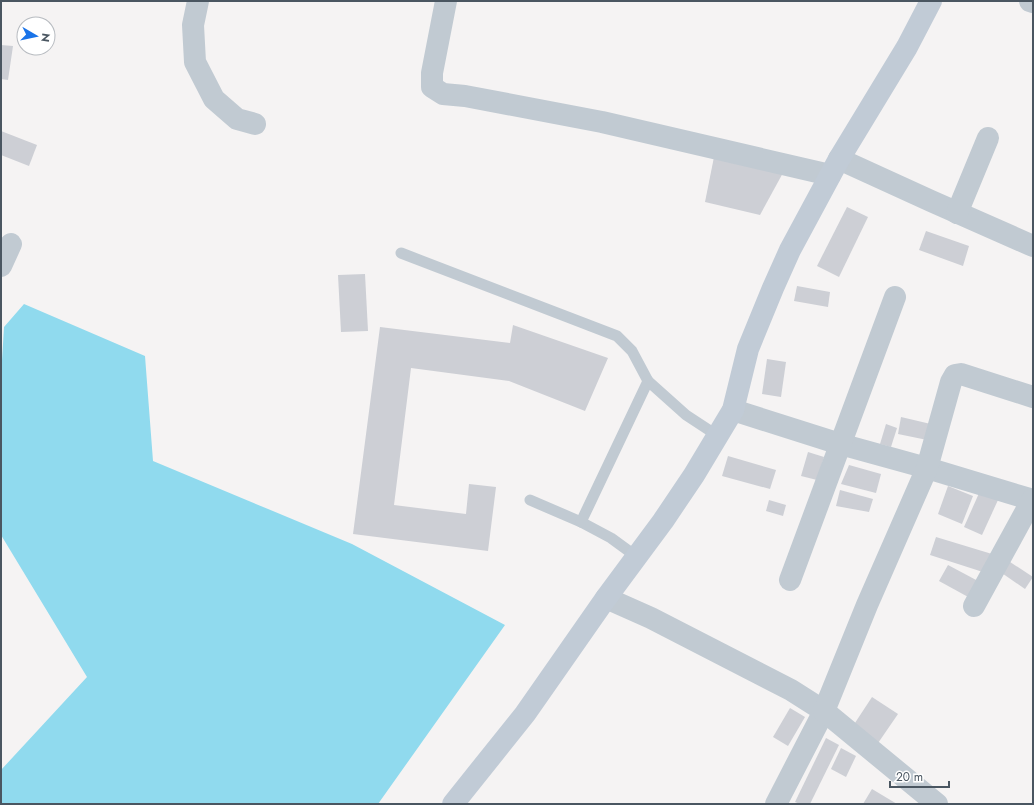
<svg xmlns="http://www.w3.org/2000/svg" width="1034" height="805" font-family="Jost,sans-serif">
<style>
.water{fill:#90daee}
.building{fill:#cdcfd5}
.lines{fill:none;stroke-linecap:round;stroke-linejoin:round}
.lane{stroke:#c1cad2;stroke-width:11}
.street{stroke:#c1cad2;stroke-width:22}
.secondary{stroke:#c1cbd6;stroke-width:22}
</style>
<rect width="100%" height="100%" fill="#f5f3f3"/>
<path class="water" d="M24 304 145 356 153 461 352 544 505 625 378 804H1V770L87 677 1 535V377L4 327Z"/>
<g class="building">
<path d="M23 23H24V47L19 46Z"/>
<path d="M1 45 13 46 8 80 1 79Z"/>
<path d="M1 131 37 145 29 166 1 155Z"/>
<path d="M714 157 784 171 760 215 705 202Z"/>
<path d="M847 207 868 217 839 277 817 266Z"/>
<path d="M926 231 969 246 963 266 919 250Z"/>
<path d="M365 274 368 331 341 332 338 275Z"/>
<path d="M797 286 830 292 828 307 794 301Z"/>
<path d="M513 325 608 358 585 411 509 381 411 368 394 505 466 514 469 484 496 487 488 551 353 534 380 327 510 343Z"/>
<path d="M767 359 786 362 781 397 762 394Z"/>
<path d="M901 417 935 425 932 441 898 434Z"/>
<path d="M886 424 897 428 891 447 880 444Z"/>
<path d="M808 452 824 457 817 480 801 476Z"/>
<path d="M728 456 776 470 770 489 722 476Z"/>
<path d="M849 465 881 474 876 493 841 484Z"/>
<path d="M948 486 973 496 962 524 938 514Z"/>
<path d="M840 490 873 499 869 512 836 506Z"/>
<path d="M980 491 998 500 982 535 964 527Z"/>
<path d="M769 500 786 505 783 516 766 511Z"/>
<path d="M936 537 992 554 986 573 930 555Z"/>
<path d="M1004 558 1033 577 1025 589 996 569Z"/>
<path d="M948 565 978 581 970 598 939 581Z"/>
<path d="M872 697 898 714 876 746 851 729Z"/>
<path d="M790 708 805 717 788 746 773 737Z"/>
<path d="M826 738 839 745 810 804H800L795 802Z"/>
<path d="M841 748 856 756 846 777 831 769Z"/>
<path d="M872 789 897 804H863Z"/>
</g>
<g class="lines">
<g class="lane">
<path d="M401 253 617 336 632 351 648 381 686 415 718 436"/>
<path d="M530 500 581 522 611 538 637 557"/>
<path d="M581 522 648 381"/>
</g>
<g class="street">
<path d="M198 1 193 25 195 62 214 99 237 119 255 124"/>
<path d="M446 1 432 73V87L443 94 465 96 602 122 830 175"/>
<path d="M1030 1 1033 2"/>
<path d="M839 159 931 201 1033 246"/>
<path d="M957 213 988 138"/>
<path d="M1 266 11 244"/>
<path d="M733 410 840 444 927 468 1033 500"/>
<path d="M790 580 895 297"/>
<path d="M606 598 651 618 791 690 824 711 776 804"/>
<path d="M974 606 1032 500"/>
<path d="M937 804 824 711 867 605 927 468 951 382 955 375 961 374 1033 397"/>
</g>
<path class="secondary" d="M453 804 525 714 606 598 663 521 694 475 733 410 748 349 773 288 790 250 839 159 907 47 931 1"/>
</g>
<rect width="1034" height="805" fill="none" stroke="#4a5661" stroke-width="4"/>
<g transform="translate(36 36) rotate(99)"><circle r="19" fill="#ffffff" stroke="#b7bbc0"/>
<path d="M0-3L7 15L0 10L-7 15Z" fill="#1a73e8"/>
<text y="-6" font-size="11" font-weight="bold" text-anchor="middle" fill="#4a5661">N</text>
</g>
<path d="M890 781v6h59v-6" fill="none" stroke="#4a5661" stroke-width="2"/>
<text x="896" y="781" font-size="12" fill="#4a5661" stroke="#ffffff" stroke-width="3" paint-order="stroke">20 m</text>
</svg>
